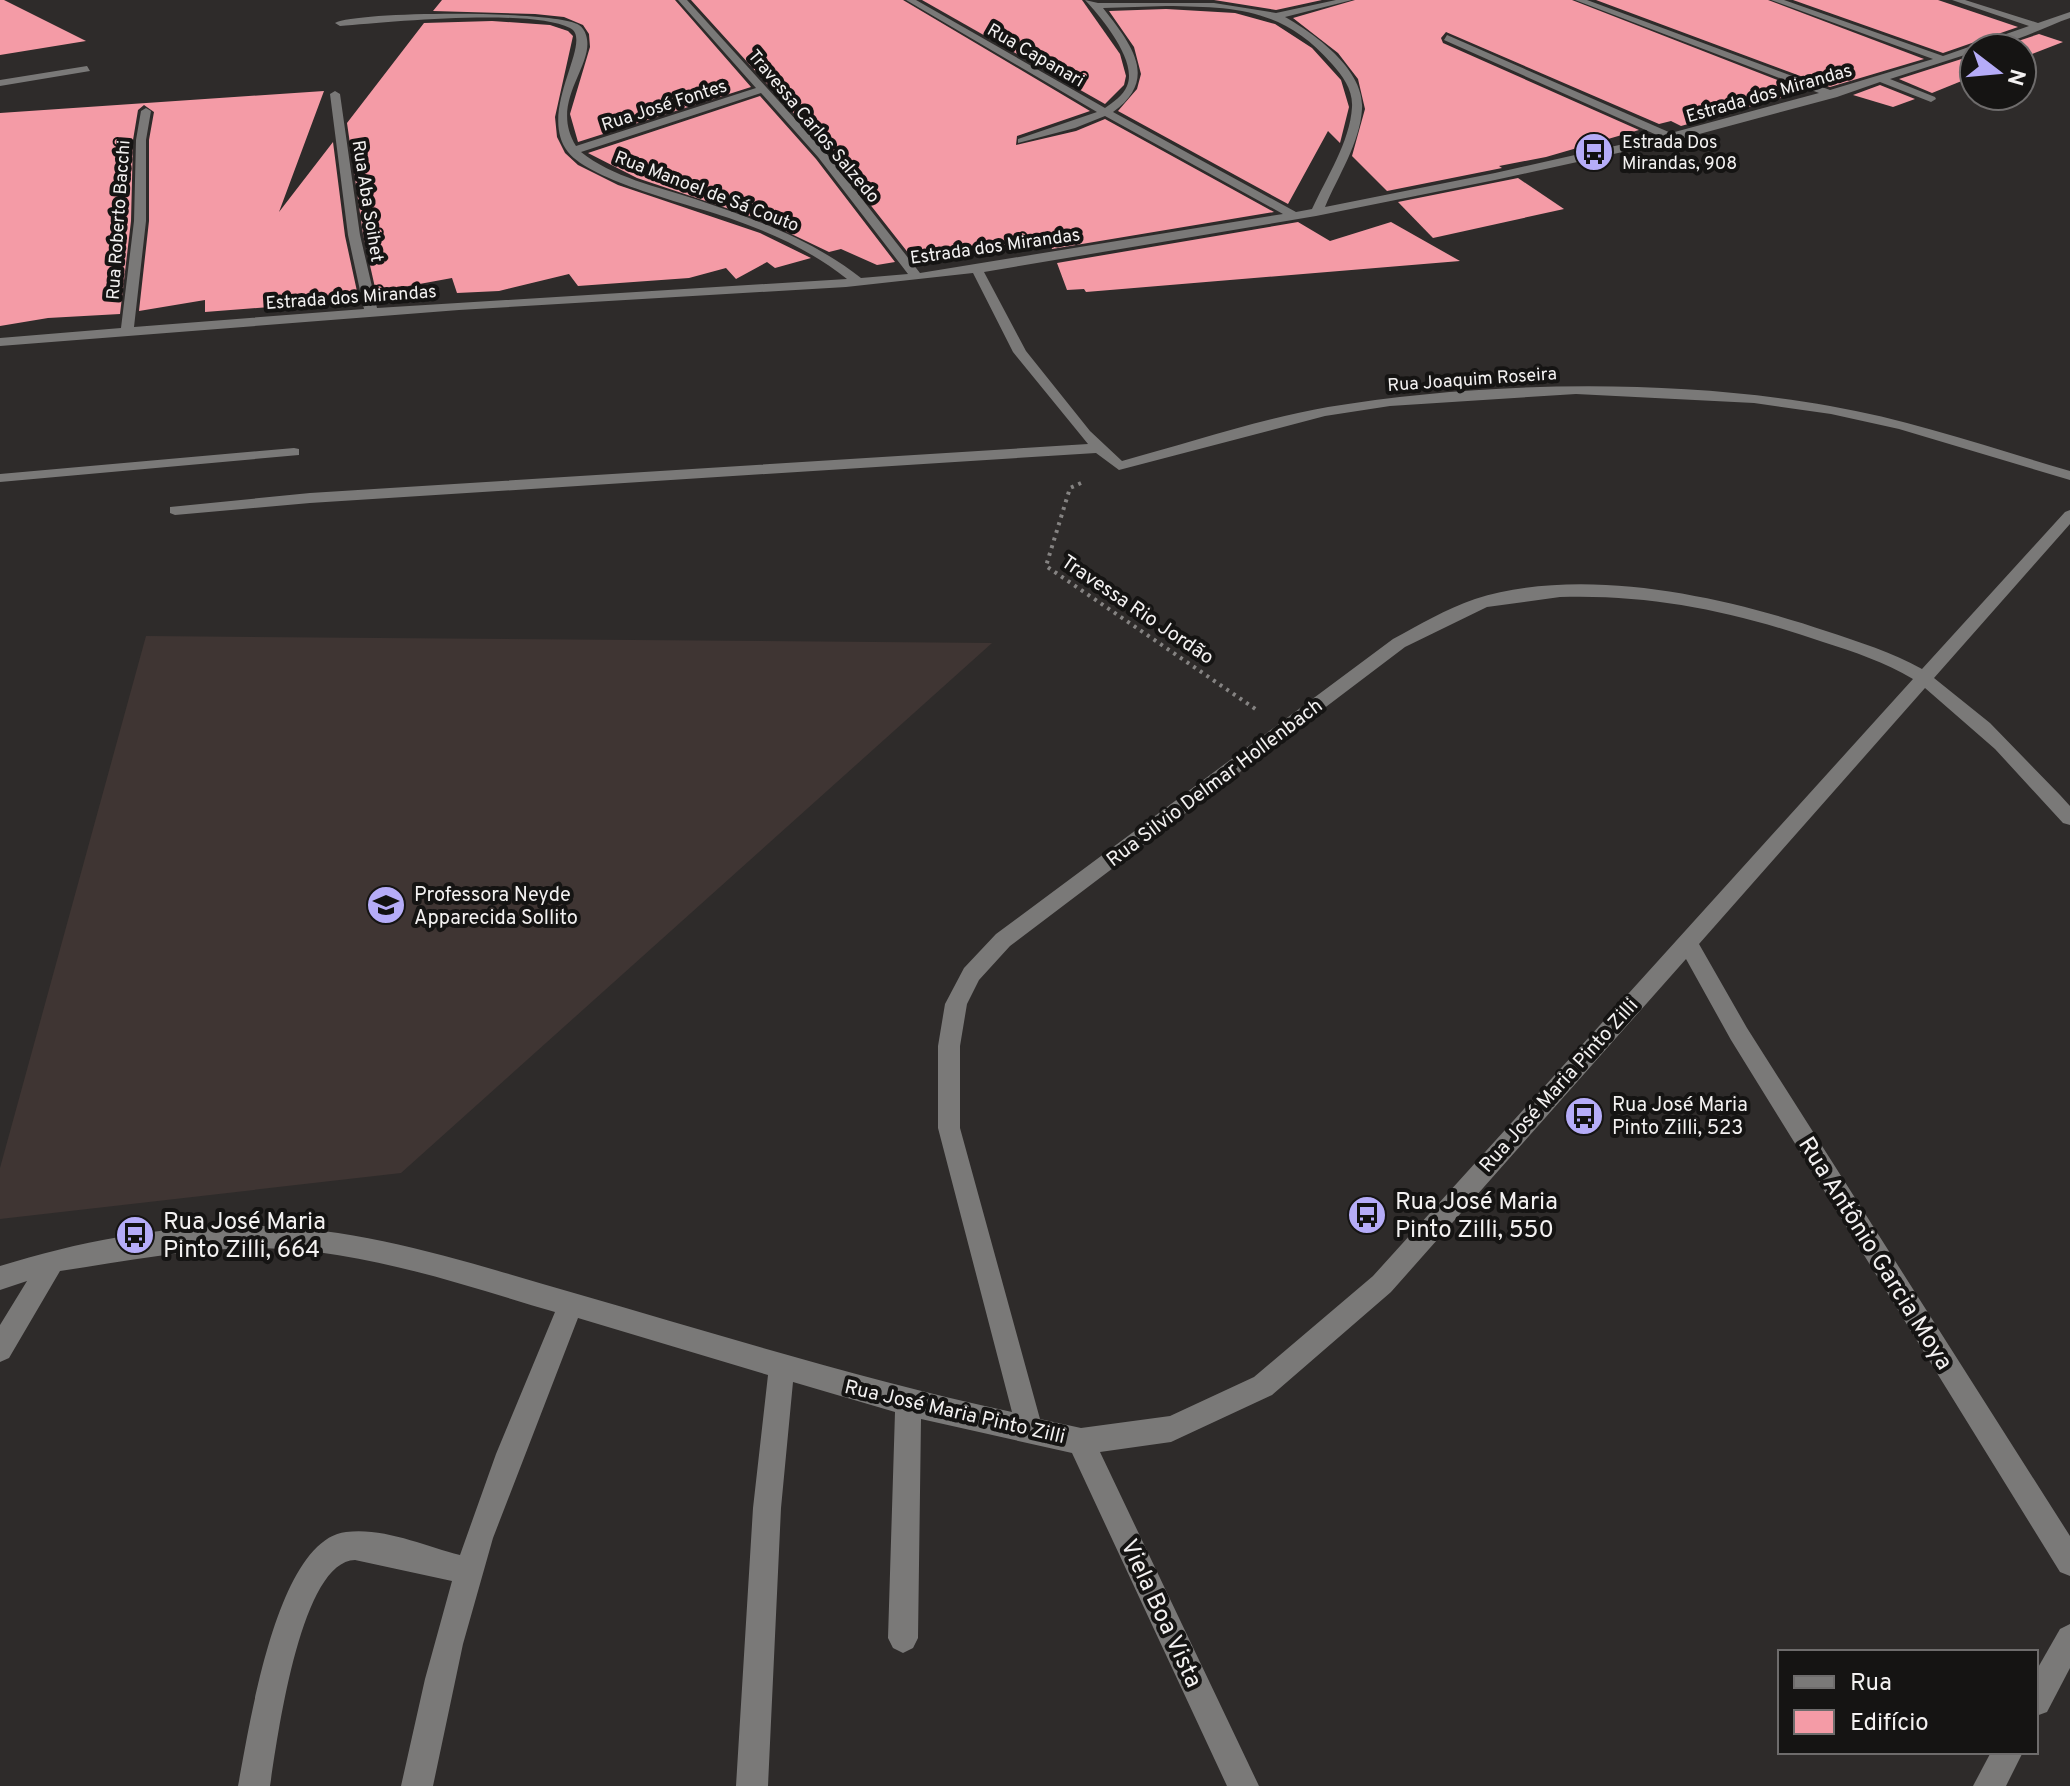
<svg xmlns="http://www.w3.org/2000/svg" width="2070" height="1786" font-family="Overpass,sans-serif">
<style>
.built{fill:#3f3533}
.building{fill:#f49ba6}
.lines{fill:none;stroke-linecap:round;stroke-linejoin:round}
.path{stroke:#858382;stroke-width:4;stroke-dasharray:3 5;stroke-linecap:butt}
.minor{fill:#7a7978;fill-rule:evenodd}
.labels{text-anchor:middle;stroke-width:8;stroke-linejoin:round;paint-order:stroke}
.far-street-label{font-size:18px;fill:#f3f1f1;stroke:#151413}
.far-poi-label{font-size:18px;fill:#f3f1f1;stroke:#151413;text-anchor:start}
.street-label{font-size:20px;fill:#f3f1f1;stroke:#151413}
.poi-label{font-size:20px;fill:#f3f1f1;stroke:#151413;text-anchor:start}
.near-poi-label{font-size:24px;fill:#f3f1f1;stroke:#151413;text-anchor:start}
.near-street-label{font-size:24px;fill:#f3f1f1;stroke:#151413}
</style>
<rect width="100%" height="100%" fill="#2e2b2a"/>
<path class="built" d="M146 636 992 643 401 1173 0 1219V1168Z"/>
<g class="building">
<path d="M0 0H4L86 41 0 55Z"/>
<path d="M442 0H675L751 87 578 142 570 114 590 47 589 34 583 25 564 17 535 14 433 11Z"/>
<path d="M691 0H903L1090 111 1017 136 1016 145 1076 131 1105 119 1274 212 1052 249 1050 243 978 253 975 248 913 259 828 151Z"/>
<path d="M922 0H1082L1120 54 1126 76 1124 85 1105 104Z"/>
<path d="M1214 0H1322L1276 10Z"/>
<path d="M1355 0H1572L1806 91 1681 126 1671 121 1659 124 1446 32 1441 38 1443 43 1639 130 1546 157 1499 166 1502 168 1387 191 1352 156 1365 109 1358 79 1338 53 1293 18Z"/>
<path d="M1596 0H1768L1924 59 1830 87Z"/>
<path d="M1793 0H1938L2018 27 1943 53Z"/>
<path d="M1166 9 1235 13 1275 24 1312 48 1341 80 1349 107 1340 143 1328 131 1288 204 1118 111 1137 89 1141 74 1134 47 1109 11Z"/>
<path d="M492 21 550 25 568 31 573 36 555 117 557 137 565 153 578 165 618 185 760 233 811 258 775 268 767 262 736 279 726 268 689 278 578 286 569 274 499 291 457 293 452 278 376 292 363 234 347 123 424 23Z"/>
<path d="M2039 34 2063 42 2022 58V48H1997Z"/>
<path d="M1974 55V76L1932 93 1899 79Z"/>
<path d="M1880 85 1915 99 1893 107 1853 95Z"/>
<path d="M324 91 279 212 333 142 345 236 358 296 345 298V301L205 312V300L139 311 149 221V140L154 112 144 105 138 110 133 140 131 221 120 314 48 318 0 326V113Z"/>
<path d="M760 96 816 159 895 262 877 265 841 249 829 252 762 220 637 178 588 153Z"/>
<path d="M1518 178 1564 209 1433 238 1398 202Z"/>
<path d="M1298 222 1330 241 1391 222 1460 261 1086 292 1084 289 1067 290 1057 263Z"/>
</g>
<g class="lines">
<path class="path" d="M1081 483 1070 488 1046 566 1257 710"/>
<g class="minor">
<path d="M678 0H687L826 153 920 273 1283 214 1105 116 1075 128 1018 143V139L1097 112 906 0H916L1105 108C1113 102 1123 96 1127 86 1138 61 1101 17 1085 0L1098 3H1214L1276 13 1336 0H1352L1285 17C1315 34 1365 70 1362 109 1360 143 1338 176 1325 207L1495 173 1659 136 1444 40 1447 35 1671 133 1819 93 1575 0H1587L1830 90 1933 59 1771 0H1784L1943 56 2029 26 1952 0H1965L2038 23 2070 12V18C2041 28 2006 48 1974 48V52L1890 79 1935 97 1936 99 1931 102 1880 82 1837 97 1677 140 1495 180 1316 216 984 272 1026 351 1090 431 1122 461C1189 443 1260 419 1328 407 1483 381 1675 378 1830 406 1911 420 1991 448 2070 471V480L1899 429 1831 414 1754 403 1576 394 1390 406 1325 416 1119 470 1096 453 310 503 175 515 170 513V507L310 493 1088 444 1013 352 973 273 846 287 459 310 0 346V338L121 328 134 221 136 140 141 111 146 108 151 111 146 140V221L134 327 364 309 348 235 330 94 335 91 340 94 360 235 377 308 847 279C812 251 772 233 729 218 691 205 591 181 568 152 536 111 595 40 570 28 529 8 389 22 340 26L335 23C358 11 557 10 579 25 582 27 585 31 586 35 596 65 548 101 576 146L756 88ZM1166 6C1235 7 1283 8 1332 64 1343 76 1353 90 1352 107 1350 142 1326 178 1312 209L1296 212 1113 112C1159 79 1132 45 1103 8ZM761 93 818 157 908 274 861 278C811 239 755 219 695 199 658 187 612 177 581 152Z"/>
<path d="M87 66 90 71 0 86V80Z"/>
<path d="M294 448 299 449V455L0 482V474Z"/>
<path d="M2070 510V524L1934 678 1990 723 2060 795 2070 806V825L2063 823 1995 749 1925 688 1699 944 1747 1028 2070 1536V1576L2060 1572 1731 1040 1686 959 1391 1292 1272 1395 1171 1442 1100 1452 1259 1786H1227L1072 1453 921 1419 918 1638 913 1648 903 1653 893 1648 888 1638 895 1412 793 1382 781 1508 768 1786H736L753 1508 768 1375 578 1318 493 1538 463 1644 433 1786H401L425 1679 452 1581 355 1560C300 1561 277 1741 270 1786H238C249 1729 276 1540 346 1532 383 1527 425 1546 460 1555L496 1454 555 1312C460 1284 360 1249 259 1248 192 1248 127 1261 60 1271L9 1358 0 1362V1325L27 1281 0 1290V1266C83 1240 175 1223 262 1226 369 1229 473 1264 574 1293 720 1335 864 1380 1012 1412L938 1128V1046L945 1004 964 968 996 934 1393 639C1419 625 1446 609 1475 599 1583 565 1722 596 1826 631 1859 642 1892 652 1922 669L2065 512ZM1560 597C1652 594 1736 612 1823 642 1854 652 1885 662 1913 679L1373 1276 1254 1377 1170 1416 1081 1428 1040 1419 960 1128V1046L967 1004 979 980 1010 946 1405 647 1487 607Z"/>
<path d="M2070 1624V1668L2047 1712 2036 1716V1671L2060 1629Z"/>
<path d="M1991 1752H2023L2006 1786H1973Z"/>
</g>
</g>
<defs>
<symbol id="bus-disc" viewBox="-11 -11 22 22"><circle r="9.5" fill="#b5acf8" stroke="#151413"/><path d="M-5-6H5V4H4V6H2V4H-2V6H-4V4H-5ZM-3.5-4V0h7V-4ZM-3.5 1.2v1.5H-2V1.2ZM2 1.2v1.5H3.5V1.2Z" fill="#111"/></symbol>
<symbol id="school-disc" viewBox="-11 -11 22 22"><circle r="9.5" fill="#b5acf8" stroke="#151413"/><path d="M0-5L7-2L0 1L-7-2ZM-4 1L0 2.5L4 1V4Q0 6-4 4Z" fill="#111"/></symbol>
</defs>
<g fill-rule="evenodd">
<use href="#bus-disc" x="1572" y="130" width="44" height="44"/>
<use href="#school-disc" x="364" y="883" width="44" height="44"/>
<use href="#bus-disc" x="1562" y="1094" width="44" height="44"/>
<use href="#bus-disc" x="1345" y="1193" width="44" height="44"/>
<use href="#bus-disc" x="113" y="1213" width="44" height="44"/>
</g>
<g class="labels">
<g class="far-street-label">
<text transform="translate(1036 55) rotate(30)" y="6">Rua Capanari</text>
<text transform="translate(1769 93) rotate(-16)" y="6">Estrada dos Mirandas</text>
<text transform="translate(664 105) rotate(-18)" y="6">Rua José Fontes</text>
<text transform="translate(814 126) rotate(50)" y="6">Travessa Carlos Salzedo</text>
<text transform="translate(707 191) rotate(21)" y="6">Rua Manoel de Sá Couto</text>
<text transform="translate(368 201) rotate(81)" y="6">Rua Aba Soihet</text>
<text transform="translate(118 220) rotate(-86)" y="6">Rua Roberto Bacchi</text>
<text transform="translate(995 246) rotate(-8)" y="6">Estrada dos Mirandas</text>
<text transform="translate(351 297) rotate(-4)" y="6">Estrada dos Mirandas</text>
<text transform="translate(1472 379) rotate(-4)" y="6">Rua Joaquim Roseira</text>
</g>
<g class="far-poi-label">
<text x="1622" y="148">Estrada Dos<tspan x="1622" dy="21">Mirandas, 908</tspan></text>
</g>
<g class="street-label">
<text transform="translate(1138 609) rotate(34)" y="7">Travessa Rio Jordão</text>
<text transform="translate(1214 782) rotate(-37)" y="7">Rua Silvio Delmar Hollenbach</text>
<text transform="translate(1558 1085) rotate(-48)" y="7">Rua José Maria Pinto Zilli</text>
<text transform="translate(955 1411) rotate(13)" y="7">Rua José Maria Pinto Zilli</text>
</g>
<g class="poi-label">
<text x="414" y="901">Professora Neyde<tspan x="414" dy="23">Apparecida Sollito</tspan></text>
<text x="1612" y="1111">Rua José Maria<tspan x="1612" dy="23">Pinto Zilli, 523</tspan></text>
</g>
<g class="near-poi-label">
<text x="1395" y="1209">Rua José Maria<tspan x="1395" dy="28">Pinto Zilli, 550</tspan></text>
<text x="163" y="1229">Rua José Maria<tspan x="163" dy="28">Pinto Zilli, 664</tspan></text>
</g>
<g class="near-street-label">
<text transform="translate(1876 1253) rotate(58)" y="8">Rua Antônio Garcia Moya</text>
<text transform="translate(1162 1613) rotate(65)" y="8">Viela Boa Vista</text>
</g>
</g>
<rect x="1778" y="1650" width="260" height="104" fill="#151413" stroke="#6e6c6c" stroke-width="2"/>
<rect x="1794" y="1676" width="40" height="12" fill="#7a7978" stroke="#6e6c6c" stroke-width="2"/>
<text x="1850" y="1690" font-size="24" fill="#f3f1f1">Rua</text>
<rect x="1794" y="1710" width="40" height="24" fill="#f49ba6" stroke="#6e6c6c" stroke-width="2"/>
<text x="1850" y="1730" font-size="24" fill="#f3f1f1">Edifício</text>
<g transform="translate(1998 72) rotate(106)"><circle r="38" fill="#151413" stroke="#6e6c6c" stroke-width="2"/>
<path d="M0-6L14 30L0 20L-14 30Z" fill="#b5acf8"/>
<text y="-12" font-size="22" font-weight="bold" text-anchor="middle" fill="#f3f1f1">N</text>
</g>
</svg>
